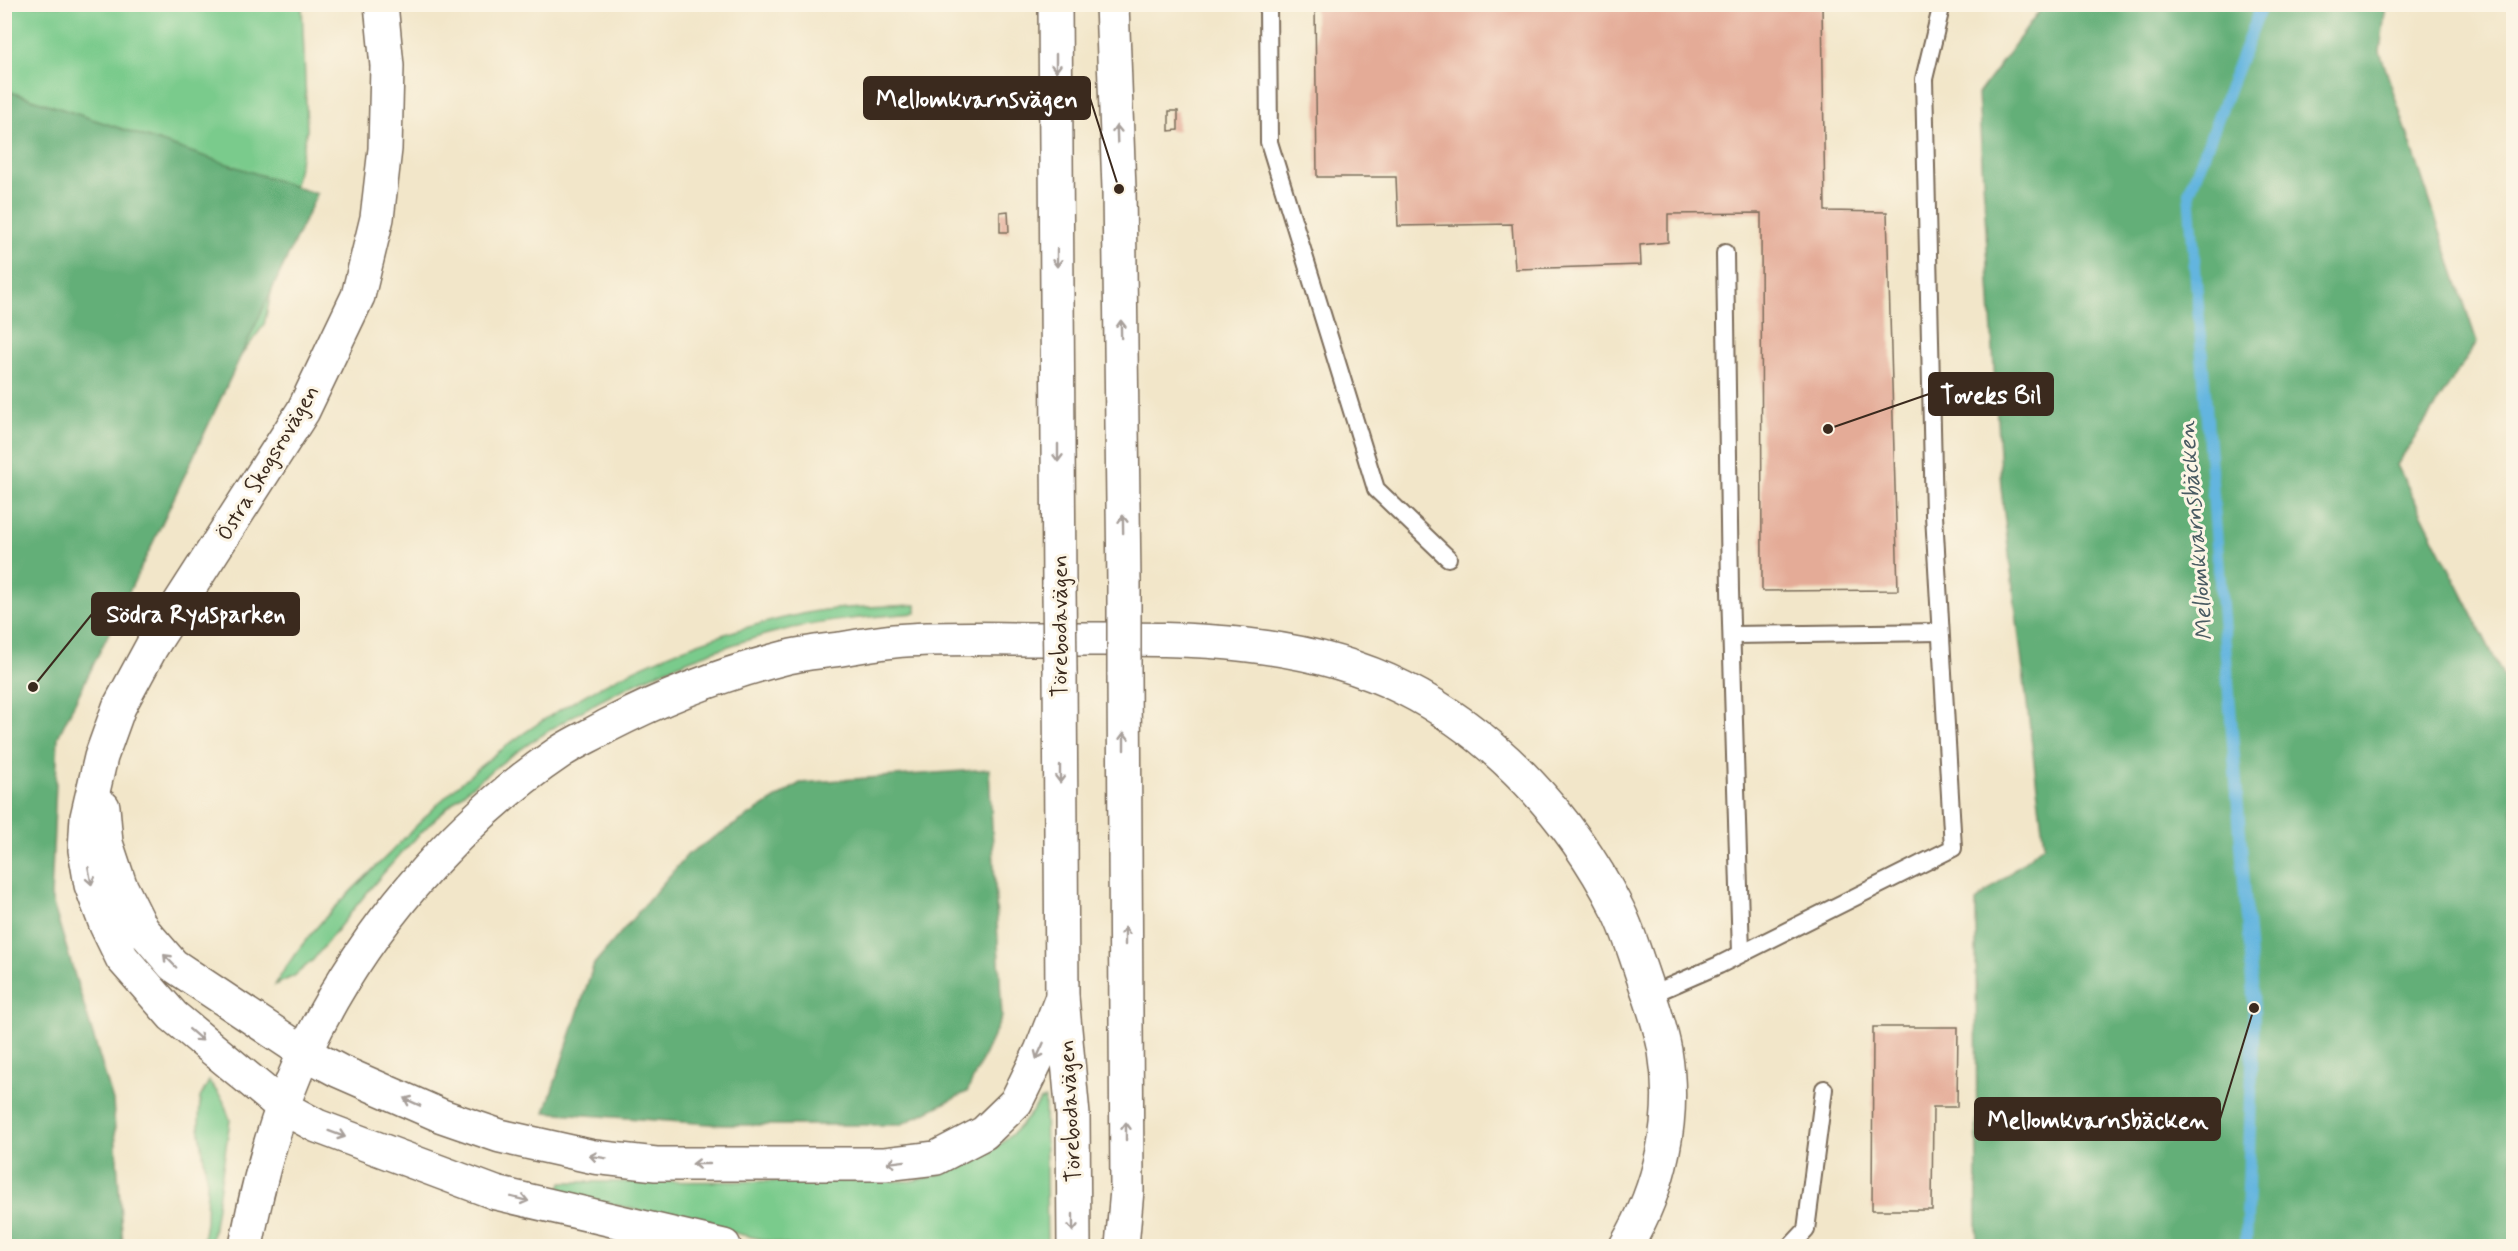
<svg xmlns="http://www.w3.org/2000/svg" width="2518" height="1251" font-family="Mynerve,sans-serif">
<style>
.green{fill:#7acb8c;stroke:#5a7a55;stroke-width:1.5}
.forest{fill:#63af78;stroke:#4f6c4b;stroke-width:1.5}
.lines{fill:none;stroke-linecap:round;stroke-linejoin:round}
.stream{stroke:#64b5df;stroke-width:12}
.building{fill:#e4ab97}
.service-casing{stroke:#7b6c5a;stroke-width:20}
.tertiary-casing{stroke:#7b6c5a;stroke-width:36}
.trunk-casing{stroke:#7b6c5a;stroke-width:36}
.service{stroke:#fff;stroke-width:16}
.tertiary{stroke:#fff;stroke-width:33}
.trunk{stroke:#fff;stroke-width:33}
.trunk-bridge-casing{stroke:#7b6c5a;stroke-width:36;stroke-linecap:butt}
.trunk-bridge{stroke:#fff;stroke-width:33}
.oneway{stroke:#a79f9a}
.labels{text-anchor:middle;stroke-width:6;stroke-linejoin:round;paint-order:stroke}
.street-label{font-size:22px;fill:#3b2a1e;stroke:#fcf5e5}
.water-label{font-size:24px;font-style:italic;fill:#495b62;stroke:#fcf5e5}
.leader{fill:none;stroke:#3b2a1e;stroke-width:2}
.callout-dot{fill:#3b2a1e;stroke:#fcf5e5;stroke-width:2}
.callout{fill:#3b2a1e;stroke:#3b2a1e;stroke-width:2}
.callout-label{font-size:24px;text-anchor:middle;font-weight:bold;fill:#fff}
</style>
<rect width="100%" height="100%" fill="#fcf5e5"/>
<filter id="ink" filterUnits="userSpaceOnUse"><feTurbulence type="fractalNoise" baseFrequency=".0167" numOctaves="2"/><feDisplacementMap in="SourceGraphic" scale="12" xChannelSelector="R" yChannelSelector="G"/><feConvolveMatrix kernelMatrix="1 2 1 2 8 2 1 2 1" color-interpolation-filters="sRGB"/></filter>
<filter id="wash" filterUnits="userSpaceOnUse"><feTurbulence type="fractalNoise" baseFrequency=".008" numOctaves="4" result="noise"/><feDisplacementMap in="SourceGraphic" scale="24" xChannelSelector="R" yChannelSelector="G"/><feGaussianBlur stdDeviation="1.35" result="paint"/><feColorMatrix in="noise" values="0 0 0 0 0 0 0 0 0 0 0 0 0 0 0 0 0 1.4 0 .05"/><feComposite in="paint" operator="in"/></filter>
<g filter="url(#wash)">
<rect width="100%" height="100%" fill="#f2e6c9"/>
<g class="green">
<path d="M5 5H302L307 130 264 325 109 532 13 843 5 1246Z"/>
<path d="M916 605V613C866 617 816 621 768 634 635 671 507 742 412 842 376 879 345 920 313 960L294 976 275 985C303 935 349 893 390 853 411 831 432 809 454 789 553 699 681 637 812 612 845 606 882 607 916 605Z"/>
<path d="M209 1081 223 1100 230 1120 211 1246H202L206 1222 207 1180 199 1126 200 1098Z"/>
<path d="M1045 1099 1047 1246H791L559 1192 562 1182 911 1181C969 1170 1006 1150 1040 1101Z"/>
</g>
<g class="forest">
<path d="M2044 5H2386L2380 52 2477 342 2397 465 2513 695V1246H1977L1976 901 2044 845 2001 488 1978 94Z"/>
<path d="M5 90 317 194 149 551 58 737 51 897 113 1101 123 1246H5Z"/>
<path d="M989 769 1002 1017 967 1092 900 1125H723L545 1112 594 964 688 854 800 783Z"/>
</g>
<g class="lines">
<path class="stream" d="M2246 1246 2254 1008 2189 193 2262 4"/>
</g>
<g id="blocks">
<g class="building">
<path d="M1315 4H1822L1825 211 1887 212 1898 590 1762 591 1761 213 1668 214V242L1640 245 1641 265 1515 269 1512 224 1398 226 1396 177H1317Z"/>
<path d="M1169 111H1178V130L1169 131Z"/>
<path d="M1008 211 1009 232H1000V212Z"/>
<path d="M1873 1027H1958L1957 1107H1933L1932 1210H1872Z"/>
</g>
</g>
</g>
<g filter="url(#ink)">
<use href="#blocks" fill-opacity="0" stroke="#7b6c5a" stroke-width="1.5"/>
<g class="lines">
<defs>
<g id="service">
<path d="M1268 4 1269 142 1376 489 1448 558"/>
<path d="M1725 253 1730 590 1741 953"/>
<path d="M1732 635 1940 632"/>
<path d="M1650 995 1719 965 1953 848 1934 515 1924 79 1942 4"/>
<path d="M1791 1246 1806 1230 1824 1089"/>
</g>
<g id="tertiary">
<path d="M103 807 106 843 120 885 142 929 173 965 305 1053"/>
<path d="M284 1108 173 1016 122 958 106 925 91 885 85 850 87 817 101 757 119 707 152 646 303 411 358 296 377 218 385 149 387 66 381 4"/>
<path d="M246 1246C258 1182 277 1112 305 1052 359 936 454 823 560 752 575 742 592 735 607 726 665 696 725 673 788 657 805 653 823 651 841 649 858 646 876 643 894 641 940 637 987 639 1034 639 1156 640 1290 631 1403 688 1495 734 1571 817 1617 908 1627 927 1633 948 1640 968 1649 995 1660 1023 1665 1051 1676 1118 1661 1188 1626 1246"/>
</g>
<g id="trunk">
<path d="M1055 4 1059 588"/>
<path d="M1112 4 1119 189 1124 583"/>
<path d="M1060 673 1062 997 1073 1115 1074 1246"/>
<path d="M305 1053 339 1071 442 1116 500 1136 594 1157 656 1164H885L936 1158 984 1133 1016 1102 1041 1051 1062 997"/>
<path d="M284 1108 317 1126 496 1193 724 1246"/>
<path d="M1122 1246 1127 1190 1124 673"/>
</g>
</defs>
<use href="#service" class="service-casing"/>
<use href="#tertiary" class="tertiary-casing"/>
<use href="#trunk" class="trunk-casing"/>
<use href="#service" class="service"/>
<use href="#tertiary" class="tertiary"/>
<use href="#trunk" class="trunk"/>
<defs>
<g id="trunk-bridge">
<path d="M1059 588 1060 673"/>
<path d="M1124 673V583"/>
</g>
</defs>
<use href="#trunk-bridge" class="trunk-bridge-casing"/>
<use href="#trunk-bridge" class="trunk-bridge"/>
</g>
<defs><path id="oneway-shaft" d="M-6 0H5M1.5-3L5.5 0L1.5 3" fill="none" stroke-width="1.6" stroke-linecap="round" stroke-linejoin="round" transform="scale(1.5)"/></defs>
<g class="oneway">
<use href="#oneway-shaft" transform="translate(1056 63) rotate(90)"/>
<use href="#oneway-shaft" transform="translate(1117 134) rotate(-92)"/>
<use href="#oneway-shaft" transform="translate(1057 258) rotate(90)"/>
<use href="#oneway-shaft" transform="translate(1121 329) rotate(-91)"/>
<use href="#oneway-shaft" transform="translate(1058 453) rotate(90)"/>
<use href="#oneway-shaft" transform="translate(1123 524) rotate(-91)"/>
<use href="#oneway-shaft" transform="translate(1124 741) rotate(-90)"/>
<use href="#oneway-shaft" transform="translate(1060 774) rotate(90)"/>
<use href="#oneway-shaft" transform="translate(90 876) rotate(79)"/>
<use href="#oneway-shaft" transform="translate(1125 936) rotate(-90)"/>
<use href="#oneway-shaft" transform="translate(170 961) rotate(-134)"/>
<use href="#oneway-shaft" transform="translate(196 1035) rotate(41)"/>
<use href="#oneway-shaft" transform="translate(1040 1051) rotate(114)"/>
<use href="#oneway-shaft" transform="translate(412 1102) rotate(-156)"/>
<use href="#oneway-shaft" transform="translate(1126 1131) rotate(-90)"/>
<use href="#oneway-shaft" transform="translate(337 1134) rotate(20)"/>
<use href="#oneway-shaft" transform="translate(598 1157) rotate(-171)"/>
<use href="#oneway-shaft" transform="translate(896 1162) rotate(173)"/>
<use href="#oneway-shaft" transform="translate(701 1164) rotate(180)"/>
<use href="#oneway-shaft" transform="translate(520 1199) rotate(14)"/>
<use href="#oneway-shaft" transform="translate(1073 1223) rotate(90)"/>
</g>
</g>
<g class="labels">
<g class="street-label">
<text transform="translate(267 462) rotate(-59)" y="8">Östra Skogsrovägen</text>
<text transform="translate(1059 626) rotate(-90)" y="8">Törebodavägen</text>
<text transform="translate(1069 1111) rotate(-93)" y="8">Törebodavägen</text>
</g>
<g class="water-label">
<text transform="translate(2195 531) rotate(-95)" y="8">Mellomkvarnsbäcken</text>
</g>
</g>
<path class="leader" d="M1119 189L1090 98M1828 429L1929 394M33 687L92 614M2254 1008L2220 1119"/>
<g class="callout-dot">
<circle cx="1119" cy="189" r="6"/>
<circle cx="1828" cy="429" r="6"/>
<circle cx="33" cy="687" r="6"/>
<circle cx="2254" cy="1008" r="6"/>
</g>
<g class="callout">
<rect x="864" y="77" width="226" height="42" rx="6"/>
<rect x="1929" y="373" width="124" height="42" rx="6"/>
<rect x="92" y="593" width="207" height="42" rx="6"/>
<rect x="1975" y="1098" width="245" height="42" rx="6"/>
</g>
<g class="callout-label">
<text x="977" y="107">Mellomkvarnsvägen</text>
<text x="1991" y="403">Toveks Bil</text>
<text x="196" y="622">Södra Rydsparken</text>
<text x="2098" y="1128">Mellomkvarnsbäcken</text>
</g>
<rect width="2518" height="1251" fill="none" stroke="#fcf5e5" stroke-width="24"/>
</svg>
